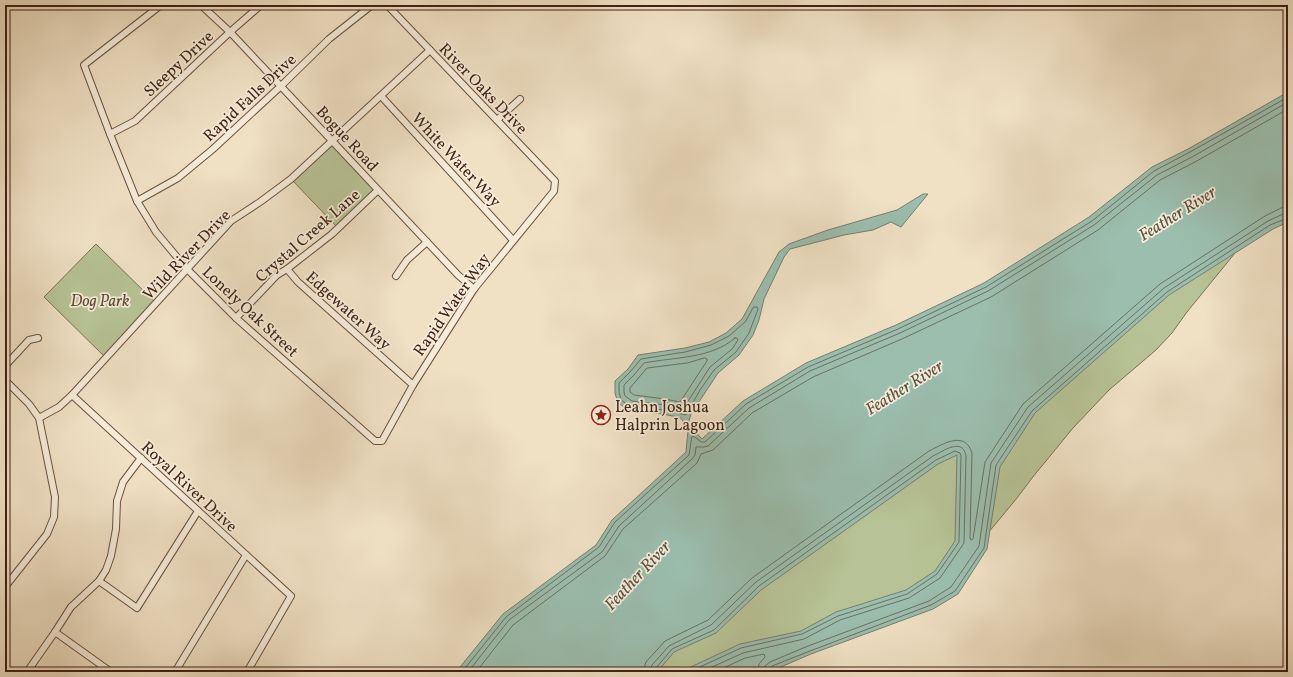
<svg xmlns="http://www.w3.org/2000/svg" width="1293" height="677" font-family="Vollkorn,serif">
<style>
.green{fill:#b7c396;stroke:#7b7255}
.water{fill:#9bbeae;stroke:#767f70}
.lines{fill:none;stroke-linecap:round;stroke-linejoin:round}
.shore{stroke:#6d7061;stroke-width:1}
.minor-casing{stroke:#6b5140;stroke-width:8}
.minor{stroke:#f5ecd9;stroke-width:6}
.labels{text-anchor:middle;stroke-width:3.5;stroke-linejoin:round;paint-order:stroke}
.street-label{font-size:16px;fill:#3f2114;stroke:#f5ecd9}
.park-label{font-size:16px;font-style:italic;fill:#5d4a34;stroke:#f5ecd9}
.poi-label{font-size:16px;fill:#3f2114;stroke:#f5ecd9;text-anchor:start}
.water-label{font-size:17px;font-style:italic;fill:#5b5042;stroke:#f5ecd9}
</style>
<rect width="100%" height="100%" fill="#f0e1c5"/>
<filter id="stains"><feTurbulence type="fractalNoise" baseFrequency=".005" numOctaves="4"/><feColorMatrix values="0 0 0 0 .2 0 0 0 0 .09 0 0 0 0 .02 0 0 0 .5 -.17"/></filter>
<radialGradient id="worn" r=".72"><stop offset=".6" stop-color="#630" stop-opacity="0"/><stop offset="1" stop-color="#630" stop-opacity=".3"/></radialGradient>
<g class="green">
<path d="M333 141 378 190 338 228 291 179Z"/>
<path d="M1244 242 1187 312 1172 333 1156 350 1109 390 1073 428 1032 478 1017 498 964 562 748 672H652L682 629 1085 347Z"/>
<path d="M96 244 156 303 106 358 44 297Z"/>
</g>
<path class="water" d="M1288 92V222L1273 229 1169 295 1035 413 1000 467 987 549 958 594 933 609 811 654 769 672H680L740 644 801 631 836 612 906 590 935 571 955 541 957 455 938 464 761 590 716 633 674 652 657 672H456L503 614 596 545 612 520 686 452 688 430 681 418 663 414 629 410 618 403 615 393V381L628 369 638 355 685 348 709 342 726 333 742 319 779 252 789 244 828 230 897 210 923 194H928L901 227 891 222 873 230 844 235 790 249 784 257 764 299 759 320 753 335 739 355 718 373 691 414 688 424 702 439 743 401 806 363 896 325 984 283 1089 217 1152 167 1188 149Z"/>
<g class="lines">
<g class="shore">
<path d="M754 307H757L758 309 749 333 736 352 714 370 700 390 686 415 664 410 630 406 621 400 619 392V383L631 371 641 359 685 352 711 345 729 336 745 322Z"/>
<path d="M735 338H737L738 340 732 349 710 367 683 409 665 405 632 401 625 396 624 392V385L634 375 644 363C674 357 711 359 735 338Z"/>
<path d="M705 358 707 359V361L680 402 665 399 634 395 630 392V388L647 368 687 363Z"/>
<path d="M462 672 506 617 599 547 615 522 689 455 692 436 695 437 701 442H705L746 404 808 367 898 329 986 287 1092 221 1154 171 1190 152 1288 97"/>
<path d="M468 672 509 620 602 552 619 526 692 459 695 455 696 447H704L708 446 749 408 810 371 900 333 988 291 1094 225 1157 175 1192 157 1288 102"/>
<path d="M476 672 513 625 605 556 623 529 697 463 701 454 713 450 752 413 813 377 902 339 991 297 1098 230 1160 180 1195 162 1288 109"/>
<path d="M643 672 646 662 665 641 708 620 752 578 929 451C943 444 965 430 972 453L970 538 971 540 973 539 985 462 1023 404 1160 284 1265 216 1281 208 1288 207"/>
<path d="M650 672 652 665 669 646 711 625 756 582 933 456C943 451 963 437 966 456L964 543 940 578 909 598 840 620 804 639 743 653 701 672"/>
<path d="M655 672 656 668 672 649 714 630 759 586 936 460 955 451 960 453 961 456 959 542 937 574 907 594 838 616 802 634 741 648 689 672"/>
<path d="M715 672 745 658 764 654 765 657 759 664 758 672"/>
<path d="M764 672 765 666 770 662 808 646 929 601 951 587 979 546 991 463 1028 407 1164 288 1268 221 1283 214 1288 213"/>
<path d="M769 672V669L772 666 810 651 931 605 955 591 984 548 996 465 1032 411 1167 292 1270 225 1288 218"/>
</g>
<defs>
<g id="minor">
<path d="M161 5 84 65 110 134 137 201 156 232 187 269 236 318 375 441H382L413 385 474 289 554 191 555 181 387 5"/>
<path d="M201 5 230 32 458 275 474 289"/>
<path d="M381 96 513 240"/>
<path d="M497 120 520 99"/>
<path d="M110 134 135 121 230 32 261 5"/>
<path d="M137 201 178 178 213 149 281 86 329 39 372 5"/>
<path d="M287 269 298 282 413 385"/>
<path d="M396 276 407 260 427 242"/>
<path d="M236 318 277 275 287 269 332 234 378 190"/>
<path d="M5 366 29 340 38 338"/>
<path d="M5 380 29 404 39 418 55 497 54 517 47 534 5 587"/>
<path d="M72 395 291 596 247 672"/>
<path d="M39 418 59 407 72 395 231 221 260 202 291 179 430 50"/>
<path d="M99 581 137 608 198 511"/>
<path d="M55 632 111 672"/>
<path d="M5 668 11 672"/>
<path d="M27 672 55 632 71 607 99 581 106 570 111 556 116 529 117 501 123 482 141 458"/>
<path d="M175 672 246 555"/>
</g>
</defs>
<use href="#minor" class="minor-casing"/>
<use href="#minor" class="minor"/>
</g>
<defs>
<symbol id="sight-ring" viewBox="-11 -11 22 22"><circle r="9.5" fill="#f5ecd9" stroke="#8f2418" stroke-width="1.5"/><path d="M0-6L1.8-2.2L6-1.7L2.9 1.2L3.7 5.4L0 3.3L-3.7 5.4L-2.9 1.2L-6-1.7L-1.8-2.2Z" fill="#8f2418"/></symbol>
</defs>
<g fill-rule="evenodd">
<use href="#sight-ring" x="590" y="404" width="22" height="22"/>
</g>
<g class="labels">
<g class="street-label">
<text transform="translate(178 63) rotate(-43)" y="6">Sleepy Drive</text>
<text transform="translate(484 88) rotate(46)" y="6">River Oaks Drive</text>
<text transform="translate(249 97) rotate(-43)" y="6">Rapid Falls Drive</text>
<text transform="translate(348 138) rotate(47)" y="6">Bogue Road</text>
<text transform="translate(457 159) rotate(47)" y="6">White Water Way</text>
<text transform="translate(307 235) rotate(-41)" y="6">Crystal Creek Lane</text>
<text transform="translate(186 254) rotate(-46)" y="6">Wild River Drive</text>
<text transform="translate(451 304) rotate(-55)" y="6">Rapid Water Way</text>
<text transform="translate(349 310) rotate(42)" y="6">Edgewater Way</text>
<text transform="translate(251 311) rotate(43)" y="6">Lonely Oak Street</text>
<text transform="translate(190 486) rotate(43)" y="6">Royal River Drive</text>
</g>
<g class="park-label">
<text x="100" y="306">Dog Park</text>
</g>
<g class="poi-label">
<text x="615" y="412">Leahn Joshua<tspan x="615" dy="18">Halprin Lagoon</tspan></text>
</g>
<g class="water-label">
<text transform="translate(1177 213) rotate(-32)" y="6">Feather River</text>
<text transform="translate(904 387) rotate(-32)" y="6">Feather River</text>
<text transform="translate(637 575) rotate(-47)" y="6">Feather River</text>
</g>
</g>
<rect width="1293" height="677" fill="none" stroke="#f0e1c5" stroke-width="20"/>
<rect x="6" y="6" width="1281" height="665" fill="none" stroke="#3f2114" stroke-width="2"/>
<rect x="10" y="10" width="1273" height="657" fill="none" stroke="#3f2114"/>
<rect width="100%" height="100%" filter="url(#stains)"/>
<rect width="100%" height="100%" fill="url(#worn)"/>
</svg>
